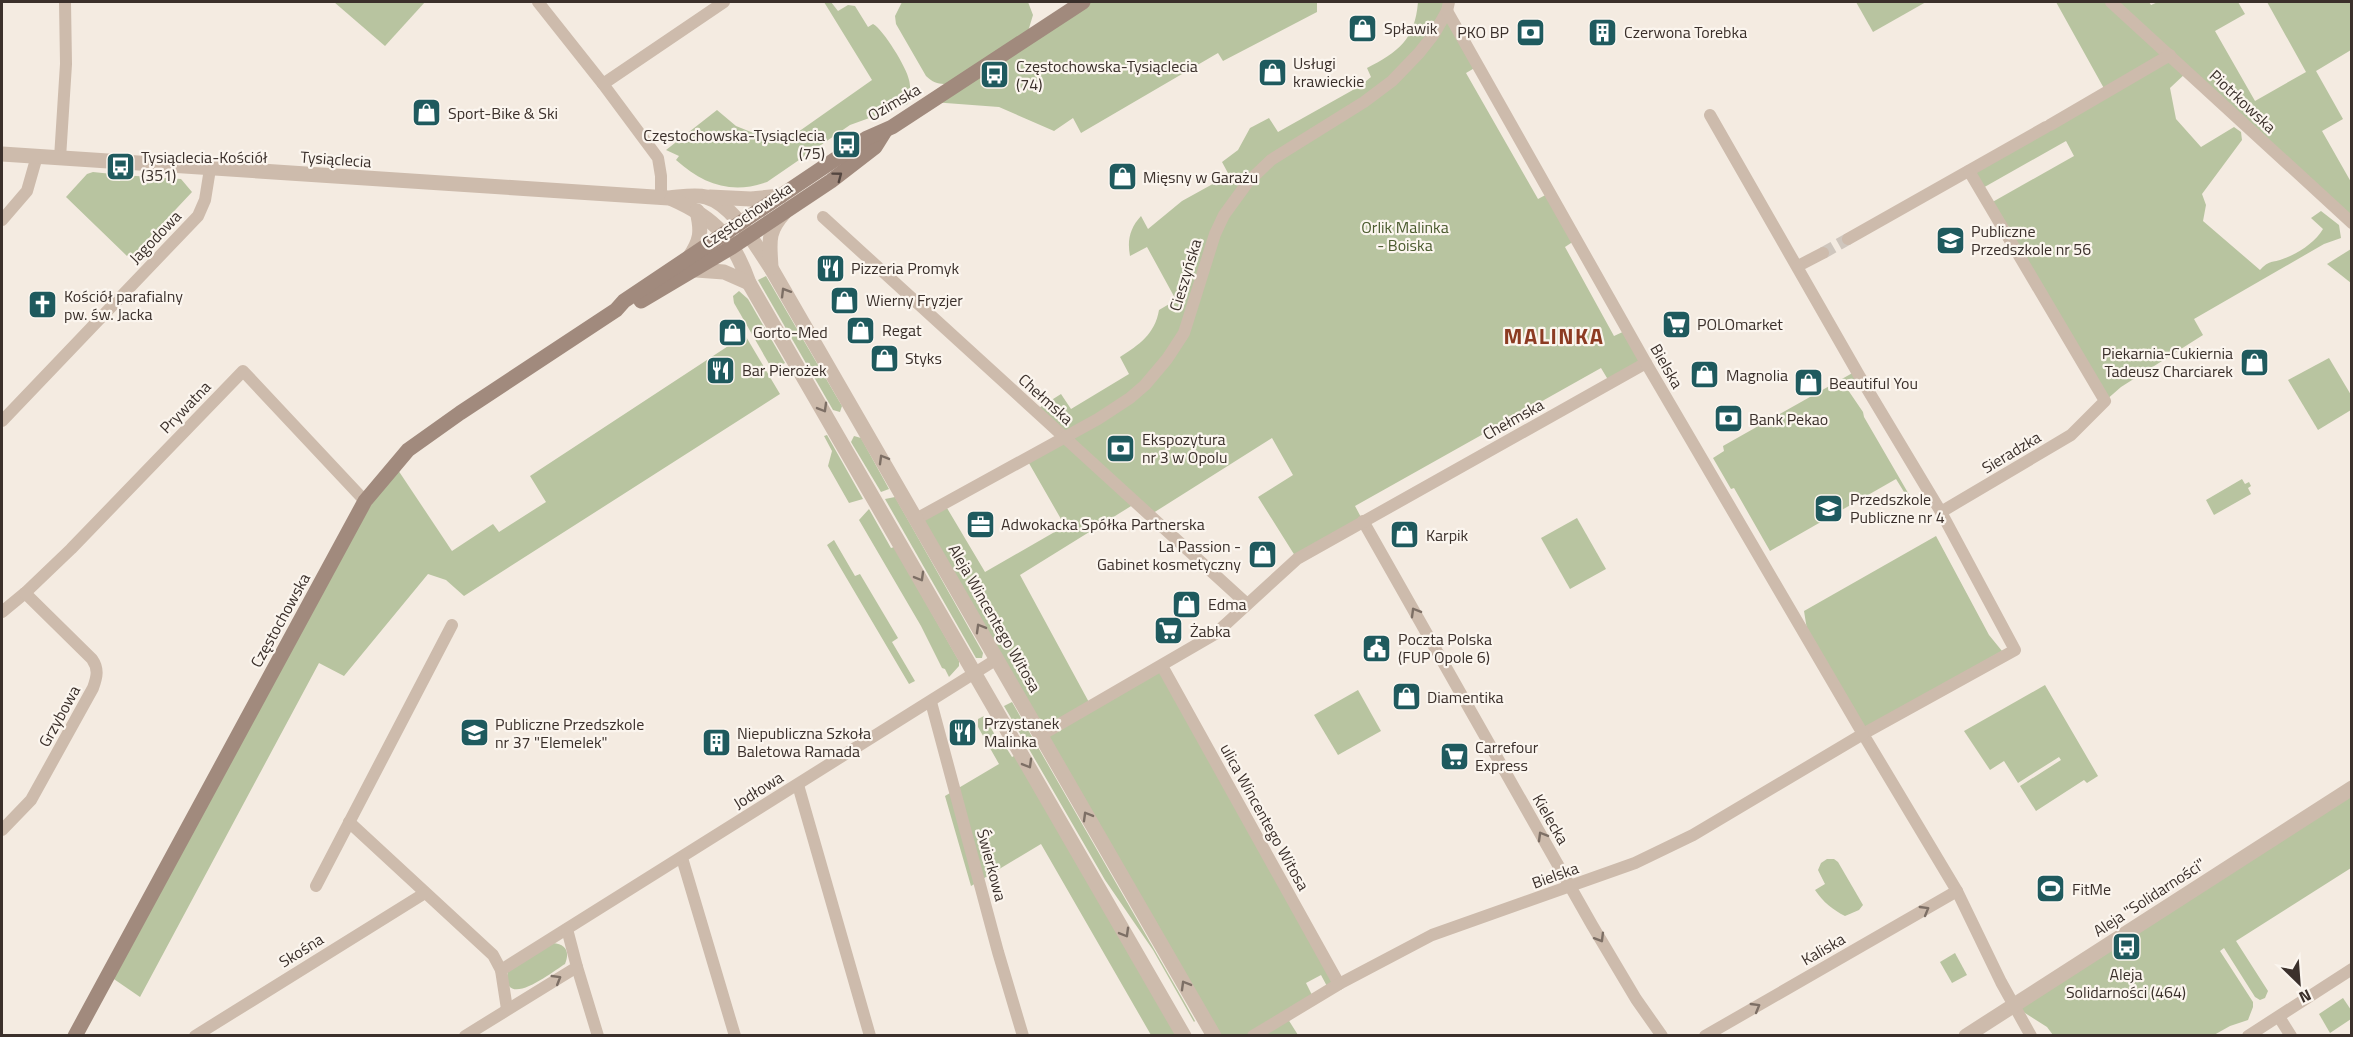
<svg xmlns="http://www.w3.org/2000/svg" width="2353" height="1037" font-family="'Titillium Web',sans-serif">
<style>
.green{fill:#b8c4a0}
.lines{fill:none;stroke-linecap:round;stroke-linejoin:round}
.minor-tunnel{stroke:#cfc6bd;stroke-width:12;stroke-dasharray:12 6;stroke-linecap:butt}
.minor{stroke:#cdbbac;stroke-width:12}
.tertiary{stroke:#cdbbac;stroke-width:15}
.secondary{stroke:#a18a7d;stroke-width:15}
.oneway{stroke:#544640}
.oneway2{stroke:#7d6f65}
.labels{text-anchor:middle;stroke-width:4.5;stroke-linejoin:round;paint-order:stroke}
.poi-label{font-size:16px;fill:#3b302b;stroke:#fbf5ee;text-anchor:start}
.street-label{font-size:16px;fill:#3b302b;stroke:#fbf5ee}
.park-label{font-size:16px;fill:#4a5a2e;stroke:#fbf5ee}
.district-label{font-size:22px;font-weight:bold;letter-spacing:1.5px;fill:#8c3b22;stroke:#fbf5ee}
</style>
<rect width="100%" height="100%" fill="#f4ebe1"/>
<g class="green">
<path d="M334 2H425L385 46Z"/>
<path d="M824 2H831L838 11 848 5 855 6 868 27 873 24C883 29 907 68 909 80 911 87 910 97 908 104L850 125 767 182C731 195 703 184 676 160L679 156 666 150 717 110 736 126 781 144 872 80Z"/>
<path d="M902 2H1028L1033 15 1026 38 1083 2H1317V12L1223 61 1218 53 1081 133 1073 118 1054 131 999 107 932 102 960 82C946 84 937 87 926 76L896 24 895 16Z"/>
<path d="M1418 2H1449L1478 66 1466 73 1538 199 1551 192 1577 239 1565 247 1614 336 1627 330 1646 363 1610 383 1601 368 1355 506 1363 521 1297 559 1258 497 1293 475 1272 438 1150 515 1136 503 1020 575 1091 706 1162 666 1339 984 1329 990 1321 975 1306 983 1314 999 1286 1016 1298 1035H1213L916 519 944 503 985 572 1065 526 1026 458 1063 438 1034 411 1061 394 1071 409 1129 374 1120 357C1139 345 1155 334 1159 310L1176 300 1147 247 1130 256C1127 240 1130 228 1141 216L1148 229 1182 201 1229 175 1222 162 1238 150 1250 128 1269 118 1278 132 1360 86 1371 77 1367 68C1398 52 1415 40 1418 2Z"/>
<path d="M1856 2H1926L1873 32Z"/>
<path d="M2056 2H2149L2151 5 2158 2H2238L2245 14 2215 31 2255 101 2306 72 2267 2H2351V50L2316 71 2343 119 2322 131 2351 182V223L2187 72 2170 88 2176 119 2201 147 2234 127 2241 132 2242 140 2202 194 2206 205 2203 221 2260 270C2269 261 2269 263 2280 260 2296 255 2315 243 2323 229L2311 218 2321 211 2339 225 2341 238 2324 244 2194 319 2203 335 2121 387 2105 401 1989 204 2074 156 2066 141 1981 189 1969 171 2106 92Z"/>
<path d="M93 172 112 174 111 180 120 181 121 175 181 179 192 192 133 255 127 256 66 197 87 174Z"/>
<path d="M2351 249V283L2327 264Z"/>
<path d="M766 276 842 406 840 412 833 410 758 280Z"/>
<path d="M739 291 748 299 785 363 772 369 734 303 733 296Z"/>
<path d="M745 335 780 394 464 596 446 580 428 574 344 676 319 663 140 997 108 975 181 841 394 464 452 551 493 524 499 532 546 502 530 476Z"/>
<path d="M2329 358 2351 395V410L2318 430 2288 380Z"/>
<path d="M1856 371 1863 381 1848 390 1863 412 1864 417 1911 498 1909 500 1896 479 1770 551 1734 488 1731 489 1713 458 1724 451 1723 446Z"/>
<path d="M827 435 863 499 849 503 828 466 832 451 824 436Z"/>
<path d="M854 436 861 438 889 489 881 492 851 442Z"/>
<path d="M2242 479 2245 484 2249 482 2251 486 2248 488 2251 494 2214 515 2206 500Z"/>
<path d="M895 497 983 653 982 658H976L885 499Z"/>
<path d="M869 509 891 548 894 547 959 661V666L949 677 945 669 942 668 921 626 859 520Z"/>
<path d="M1577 518 1606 569 1570 589 1541 538Z"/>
<path d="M1936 536 1989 635 2002 651 1861 730 1809 642 1804 611Z"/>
<path d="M834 540 855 576 860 574 898 638 892 642 915 681 909 684 827 545Z"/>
<path d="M2045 685 2098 776 2087 783 2084 780 2036 811 2020 786 2061 760 2059 757 2018 783 2004 761 1990 770 1964 731Z"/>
<path d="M1358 690 1381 731 1338 755 1314 715Z"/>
<path d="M1012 702 1181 996 1195 1021 1194 1022 1153 950 1105 880 1004 706Z"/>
<path d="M984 716 999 742 1002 741 1012 757 1021 752 1184 1035H1151L1041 844 971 886 945 796 999 764 978 727V719Z"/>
<path d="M2351 788V868L2236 941 2268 991 2265 998 2260 1000 2255 997 2224 948 2220 951 2253 1002V1007L2248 1020 2230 1026 2214 1035H2053L2047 1027 2014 1006Z"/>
<path d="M1827 859H1834L1838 862 1863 905 1859 910 1845 916C1833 910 1823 902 1815 890L1825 884 1818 870 1821 863Z"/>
<path d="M553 943C566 944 570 952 565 964 555 970 519 999 509 986 506 982 507 976 508 972Z"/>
<path d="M1955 953 1967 975 1952 983 1940 962Z"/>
<path d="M2343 998 2351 1010V1019L2330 1033 2319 1014Z"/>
</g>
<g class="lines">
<path class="minor-tunnel" d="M1823 253 1848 239"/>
<g class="minor">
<path d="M538 2 603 84 658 158 661 176V197"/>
<path d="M2111 2 2352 223"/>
<path d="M603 84 724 2"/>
<path d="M1710 115 1860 377 1941 512 2015 650 1863 734 1957 891 2001 982 2031 1036"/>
<path d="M2050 125 2170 55"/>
<path d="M60 158 66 64 65 2"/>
<path d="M823 217 1247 604"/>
<path d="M2 220 27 191 37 156"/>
<path d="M1848 239 2046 127"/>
<path d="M1798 266 1823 253"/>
<path d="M2 421 198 216 205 200 210 169"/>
<path d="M1941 512 2071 435 2105 401 1969 171"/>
<path d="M916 519 1098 419 1130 398 1145 385 1167 359 1184 333 1215 234 1224 215 1248 182 1271 160 1364 102 1392 81 1419 53 1434 34 1447 11 1449 2"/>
<path d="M1363 521 1592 925 1636 999 1662 1036"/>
<path d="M2 612 25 593 71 549 243 371 365 501"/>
<path d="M1162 666 1339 984"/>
<path d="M931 702 998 952 1023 1036"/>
<path d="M1041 735 1215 634 1297 559 1646 363"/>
<path d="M798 785 870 1036"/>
<path d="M349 822 493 955 501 970 507 1009"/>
<path d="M2 830 31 800 93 688C97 677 99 669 92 659L25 593"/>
<path d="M682 858 735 1036"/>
<path d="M316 886 452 625"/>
<path d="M577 967 598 1036"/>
<path d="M501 970 997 659"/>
<path d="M2279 1017 2291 1036"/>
<path d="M195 1036 425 893"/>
<path d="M465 1036 577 967 567 929"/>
<path d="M1253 1036 1339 984 1432 935 1635 863 1693 835 1863 734 1646 363 1447 11"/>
<path d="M1705 1036 1957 891"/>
<path d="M2248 1036 2352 969"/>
</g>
<g class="tertiary">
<path d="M2 154 669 198C681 197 695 194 706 197 733 204 756 246 771 268L1214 1036"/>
<path d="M710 197 751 199 781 196"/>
<path d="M672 199C715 218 733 238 749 283L1184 1036"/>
<path d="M689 258C701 240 702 232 697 211"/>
<path d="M771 268C770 243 766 233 784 213"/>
<path d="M696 270 724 272 749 283"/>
<path d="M1966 1036 2352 788"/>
</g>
<g class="secondary">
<path d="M641 301 732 247 831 181 875 147 885 131"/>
<path d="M75 1036 365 501 408 450 460 413 616 310 624 301 867 138 892 127 1083 2"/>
</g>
</g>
<defs><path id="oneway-chevron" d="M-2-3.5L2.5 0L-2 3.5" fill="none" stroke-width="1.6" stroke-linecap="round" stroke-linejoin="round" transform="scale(1.5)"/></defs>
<use class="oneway" href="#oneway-chevron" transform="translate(838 176) rotate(-37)"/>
<g class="oneway2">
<use href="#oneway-chevron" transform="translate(785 292) rotate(-121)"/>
<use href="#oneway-chevron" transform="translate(823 408) rotate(60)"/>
<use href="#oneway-chevron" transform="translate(883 459) rotate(-120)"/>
<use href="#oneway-chevron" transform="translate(920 577) rotate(60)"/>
<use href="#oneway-chevron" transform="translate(1415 612) rotate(-120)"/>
<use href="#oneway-chevron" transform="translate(980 628) rotate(-120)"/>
<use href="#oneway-chevron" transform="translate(1028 764) rotate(60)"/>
<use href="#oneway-chevron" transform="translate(1087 816) rotate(-120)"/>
<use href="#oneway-chevron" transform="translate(1542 836) rotate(-120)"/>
<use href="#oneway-chevron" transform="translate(1925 910) rotate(-30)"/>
<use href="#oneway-chevron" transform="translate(1125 933) rotate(60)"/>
<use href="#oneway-chevron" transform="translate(1600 938) rotate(59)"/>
<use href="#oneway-chevron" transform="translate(557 979) rotate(-31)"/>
<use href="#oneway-chevron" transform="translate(1185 985) rotate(-120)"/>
<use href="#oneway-chevron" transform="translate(1756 1007) rotate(-30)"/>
</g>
<defs>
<symbol id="shop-square" viewBox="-11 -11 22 22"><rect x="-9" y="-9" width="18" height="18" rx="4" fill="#1f5a5e" stroke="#fbf5ee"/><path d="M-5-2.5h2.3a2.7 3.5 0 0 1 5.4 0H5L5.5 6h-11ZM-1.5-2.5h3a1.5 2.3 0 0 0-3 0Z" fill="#fff"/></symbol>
<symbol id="bank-square" viewBox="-11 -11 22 22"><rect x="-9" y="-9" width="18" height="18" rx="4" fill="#1f5a5e" stroke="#fbf5ee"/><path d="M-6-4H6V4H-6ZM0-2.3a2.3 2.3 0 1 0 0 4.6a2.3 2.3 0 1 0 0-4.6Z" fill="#fff"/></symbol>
<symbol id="building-square" viewBox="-11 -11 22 22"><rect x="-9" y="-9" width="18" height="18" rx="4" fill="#1f5a5e" stroke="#fbf5ee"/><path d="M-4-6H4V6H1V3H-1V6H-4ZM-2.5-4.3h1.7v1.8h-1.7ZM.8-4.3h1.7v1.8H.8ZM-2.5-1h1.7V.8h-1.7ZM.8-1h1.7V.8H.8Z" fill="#fff"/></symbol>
<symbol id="bus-square" viewBox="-11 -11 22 22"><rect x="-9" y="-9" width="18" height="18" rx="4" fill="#1f5a5e" stroke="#fbf5ee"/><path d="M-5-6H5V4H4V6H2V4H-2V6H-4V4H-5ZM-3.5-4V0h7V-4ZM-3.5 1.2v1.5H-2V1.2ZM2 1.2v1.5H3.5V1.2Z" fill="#fff"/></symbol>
<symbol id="school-square" viewBox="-11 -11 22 22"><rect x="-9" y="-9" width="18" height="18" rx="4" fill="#1f5a5e" stroke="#fbf5ee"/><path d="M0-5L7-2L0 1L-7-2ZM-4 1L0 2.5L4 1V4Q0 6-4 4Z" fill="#fff"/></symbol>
<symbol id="restaurant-square" viewBox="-11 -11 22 22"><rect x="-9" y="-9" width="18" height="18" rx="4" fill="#1f5a5e" stroke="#fbf5ee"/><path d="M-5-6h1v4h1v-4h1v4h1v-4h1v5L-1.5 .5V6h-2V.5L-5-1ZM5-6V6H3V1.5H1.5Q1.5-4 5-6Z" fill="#fff"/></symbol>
<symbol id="church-square" viewBox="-11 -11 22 22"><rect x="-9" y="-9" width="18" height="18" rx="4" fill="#1f5a5e" stroke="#fbf5ee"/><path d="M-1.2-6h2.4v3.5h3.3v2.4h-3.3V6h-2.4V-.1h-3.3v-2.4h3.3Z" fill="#fff"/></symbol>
<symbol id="supermarket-square" viewBox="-11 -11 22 22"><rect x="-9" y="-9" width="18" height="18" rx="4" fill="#1f5a5e" stroke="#fbf5ee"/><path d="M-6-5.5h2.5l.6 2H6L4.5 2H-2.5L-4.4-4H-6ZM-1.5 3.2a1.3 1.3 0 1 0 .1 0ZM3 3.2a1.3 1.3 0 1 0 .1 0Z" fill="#fff"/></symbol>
<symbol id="office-square" viewBox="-11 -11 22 22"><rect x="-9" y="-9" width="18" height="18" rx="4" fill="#1f5a5e" stroke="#fbf5ee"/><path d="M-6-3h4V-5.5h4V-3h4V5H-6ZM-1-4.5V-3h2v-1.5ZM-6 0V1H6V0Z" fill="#fff"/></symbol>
<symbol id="civic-square" viewBox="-11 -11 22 22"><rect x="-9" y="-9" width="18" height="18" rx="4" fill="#1f5a5e" stroke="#fbf5ee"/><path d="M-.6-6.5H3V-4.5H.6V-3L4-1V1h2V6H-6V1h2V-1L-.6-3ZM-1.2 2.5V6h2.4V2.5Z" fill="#fff"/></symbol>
<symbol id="stadium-square" viewBox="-11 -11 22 22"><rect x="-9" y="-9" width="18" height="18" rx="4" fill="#1f5a5e" stroke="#fbf5ee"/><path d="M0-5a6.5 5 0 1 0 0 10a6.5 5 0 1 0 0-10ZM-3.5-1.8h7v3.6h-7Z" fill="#fff"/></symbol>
</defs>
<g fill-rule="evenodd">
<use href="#shop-square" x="1346" y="12" width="33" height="33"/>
<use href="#bank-square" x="1514" y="16" width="33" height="33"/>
<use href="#building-square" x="1586" y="16" width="33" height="33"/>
<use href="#shop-square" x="1256" y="56" width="33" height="33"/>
<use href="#bus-square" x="978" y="58" width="33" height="33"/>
<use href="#shop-square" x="410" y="96" width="33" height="33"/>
<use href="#bus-square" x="830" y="128" width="33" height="33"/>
<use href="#bus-square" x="104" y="150" width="33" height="33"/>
<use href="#shop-square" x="1106" y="160" width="33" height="33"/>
<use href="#school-square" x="1934" y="224" width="33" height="33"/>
<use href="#restaurant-square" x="814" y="252" width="33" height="33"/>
<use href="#shop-square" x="828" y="284" width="33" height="33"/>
<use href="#church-square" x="26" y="288" width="33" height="33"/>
<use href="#supermarket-square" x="1660" y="308" width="33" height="33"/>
<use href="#shop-square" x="844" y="314" width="33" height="33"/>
<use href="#shop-square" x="716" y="316" width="33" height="33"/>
<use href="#shop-square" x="868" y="342" width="33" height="33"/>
<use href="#shop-square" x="2238" y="346" width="33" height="33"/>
<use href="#restaurant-square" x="704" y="354" width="33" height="33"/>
<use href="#shop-square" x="1688" y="358" width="33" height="33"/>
<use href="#shop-square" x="1792" y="366" width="33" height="33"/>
<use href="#bank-square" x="1712" y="402" width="33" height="33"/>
<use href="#bank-square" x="1104" y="432" width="33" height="33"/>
<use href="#school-square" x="1812" y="492" width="33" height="33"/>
<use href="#office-square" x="964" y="508" width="33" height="33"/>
<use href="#shop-square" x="1388" y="518" width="33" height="33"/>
<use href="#shop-square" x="1246" y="538" width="33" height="33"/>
<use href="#shop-square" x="1170" y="588" width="33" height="33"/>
<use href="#supermarket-square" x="1152" y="614" width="33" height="33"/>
<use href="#civic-square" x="1360" y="632" width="33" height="33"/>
<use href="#shop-square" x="1390" y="680" width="33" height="33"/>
<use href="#restaurant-square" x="946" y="716" width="33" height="33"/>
<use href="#school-square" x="458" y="716" width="33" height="33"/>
<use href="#building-square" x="700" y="726" width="33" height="33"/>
<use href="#supermarket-square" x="1438" y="740" width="33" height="33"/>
<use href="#stadium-square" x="2034" y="872" width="33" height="33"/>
<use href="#bus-square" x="2110" y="930" width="33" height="33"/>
</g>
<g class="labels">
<g class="poi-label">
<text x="1384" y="34">Spławik</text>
<text x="1509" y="38" text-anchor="end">PKO BP</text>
<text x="1624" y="38">Czerwona Torebka</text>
<text x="1293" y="69">Usługi<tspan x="1293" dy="18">krawieckie</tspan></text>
<text x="1016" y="72">Częstochowska-Tysiąclecia<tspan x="1016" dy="18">(74)</tspan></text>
<text x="448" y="119">Sport-Bike &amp; Ski</text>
<text x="825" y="141" text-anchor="end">Częstochowska-Tysiąclecia<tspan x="825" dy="18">(75)</tspan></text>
<text x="141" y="163">Tysiąclecia-Kościół<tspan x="141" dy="18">(351)</tspan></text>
<text x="1143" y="183">Mięsny w Garażu</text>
<text x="1971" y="237">Publiczne<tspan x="1971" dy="18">Przedszkole nr 56</tspan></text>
<text x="851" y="274">Pizzeria Promyk</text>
<text x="64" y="302">Kościół parafialny<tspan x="64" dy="18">pw. św. Jacka</tspan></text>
<text x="866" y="306">Wierny Fryzjer</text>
<text x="1697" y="330">POLOmarket</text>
<text x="882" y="336">Regat</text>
<text x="753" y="338">Gorto-Med</text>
<text x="2233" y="359" text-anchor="end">Piekarnia-Cukiernia<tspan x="2233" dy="18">Tadeusz Charciarek</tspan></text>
<text x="905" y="364">Styks</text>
<text x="742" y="376">Bar Pierożek</text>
<text x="1726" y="381">Magnolia</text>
<text x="1829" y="389">Beautiful You</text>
<text x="1749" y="425">Bank Pekao</text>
<text x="1142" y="445">Ekspozytura<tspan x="1142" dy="18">nr 3 w Opolu</tspan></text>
<text x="1850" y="505">Przedszkole<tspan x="1850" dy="18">Publiczne nr 4</tspan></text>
<text x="1001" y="530">Adwokacka Spółka Partnerska</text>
<text x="1426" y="541">Karpik</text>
<text x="1241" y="552" text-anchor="end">La Passion -<tspan x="1241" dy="18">Gabinet kosmetyczny</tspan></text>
<text x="1208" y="610">Edma</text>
<text x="1190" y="637">Żabka</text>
<text x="1398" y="645">Poczta Polska<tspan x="1398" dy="18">(FUP Opole 6)</tspan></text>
<text x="1427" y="703">Diamentika</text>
<text x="984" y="729">Przystanek<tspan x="984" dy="18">Malinka</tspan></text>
<text x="495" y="730">Publiczne Przedszkole<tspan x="495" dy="18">nr 37 "Elemelek"</tspan></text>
<text x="737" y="739">Niepubliczna Szkoła<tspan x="737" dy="18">Baletowa Ramada</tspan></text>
<text x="1475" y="753">Carrefour<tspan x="1475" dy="18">Express</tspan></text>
<text x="2072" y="895">FitMe</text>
<text x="2126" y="980" text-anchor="middle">Aleja<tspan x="2126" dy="18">Solidarności (464)</tspan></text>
</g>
<g class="street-label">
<text transform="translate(2243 101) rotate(43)" y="6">Piotrkowska</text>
<text transform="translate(894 102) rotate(-30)" y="6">Ozimska</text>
<text transform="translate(336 159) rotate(4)" y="6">Tysiąclecia</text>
<text transform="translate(747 215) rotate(-34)" y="6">Częstochowska</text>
<text transform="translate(155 237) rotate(-46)" y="6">Jagodowa</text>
<text transform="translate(1185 275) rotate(-73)" y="6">Cieszyńska</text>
<text transform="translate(1667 366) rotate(60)" y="6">Bielska</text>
<text transform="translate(1046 399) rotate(42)" y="6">Chełmska</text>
<text transform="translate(185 407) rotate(-46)" y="6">Prywatna</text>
<text transform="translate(1513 419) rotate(-29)" y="6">Chełmska</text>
<text transform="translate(2011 452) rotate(-31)" y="6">Sieradzka</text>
<text transform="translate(995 618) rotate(60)" y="6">Aleja Wincentego Witosa</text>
<text transform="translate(280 620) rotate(-61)" y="6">Częstochowska</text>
<text transform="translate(59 716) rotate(-61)" y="6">Grzybowa</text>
<text transform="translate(758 790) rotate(-32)" y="6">Jodłowa</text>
<text transform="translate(1265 817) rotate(61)" y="6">ulica Wincentego Witosa</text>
<text transform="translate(1551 819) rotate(60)" y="6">Kielecka</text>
<text transform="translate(992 865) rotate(75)" y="6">Świerkowa</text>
<text transform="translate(1555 875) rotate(-20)" y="6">Bielska</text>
<text transform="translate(2149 897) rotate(-33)" y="6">Aleja "Solidarności"</text>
<text transform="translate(1823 949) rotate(-30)" y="6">Kaliska</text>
<text transform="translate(301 950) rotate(-32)" y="6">Skośna</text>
</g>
<g class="park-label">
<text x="1405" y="233">Orlik Malinka<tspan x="1405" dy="18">- Boiska</tspan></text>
</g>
<g class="district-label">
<text x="1554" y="344">MALINKA</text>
</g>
</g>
<rect width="2353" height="1037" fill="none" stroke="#3b302b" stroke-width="6"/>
<g transform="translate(2299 983) rotate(155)" stroke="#fbf5ee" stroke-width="4.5" paint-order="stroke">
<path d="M0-4.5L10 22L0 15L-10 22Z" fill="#3b302b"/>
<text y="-9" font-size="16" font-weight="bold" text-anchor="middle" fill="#3b302b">N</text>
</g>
</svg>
